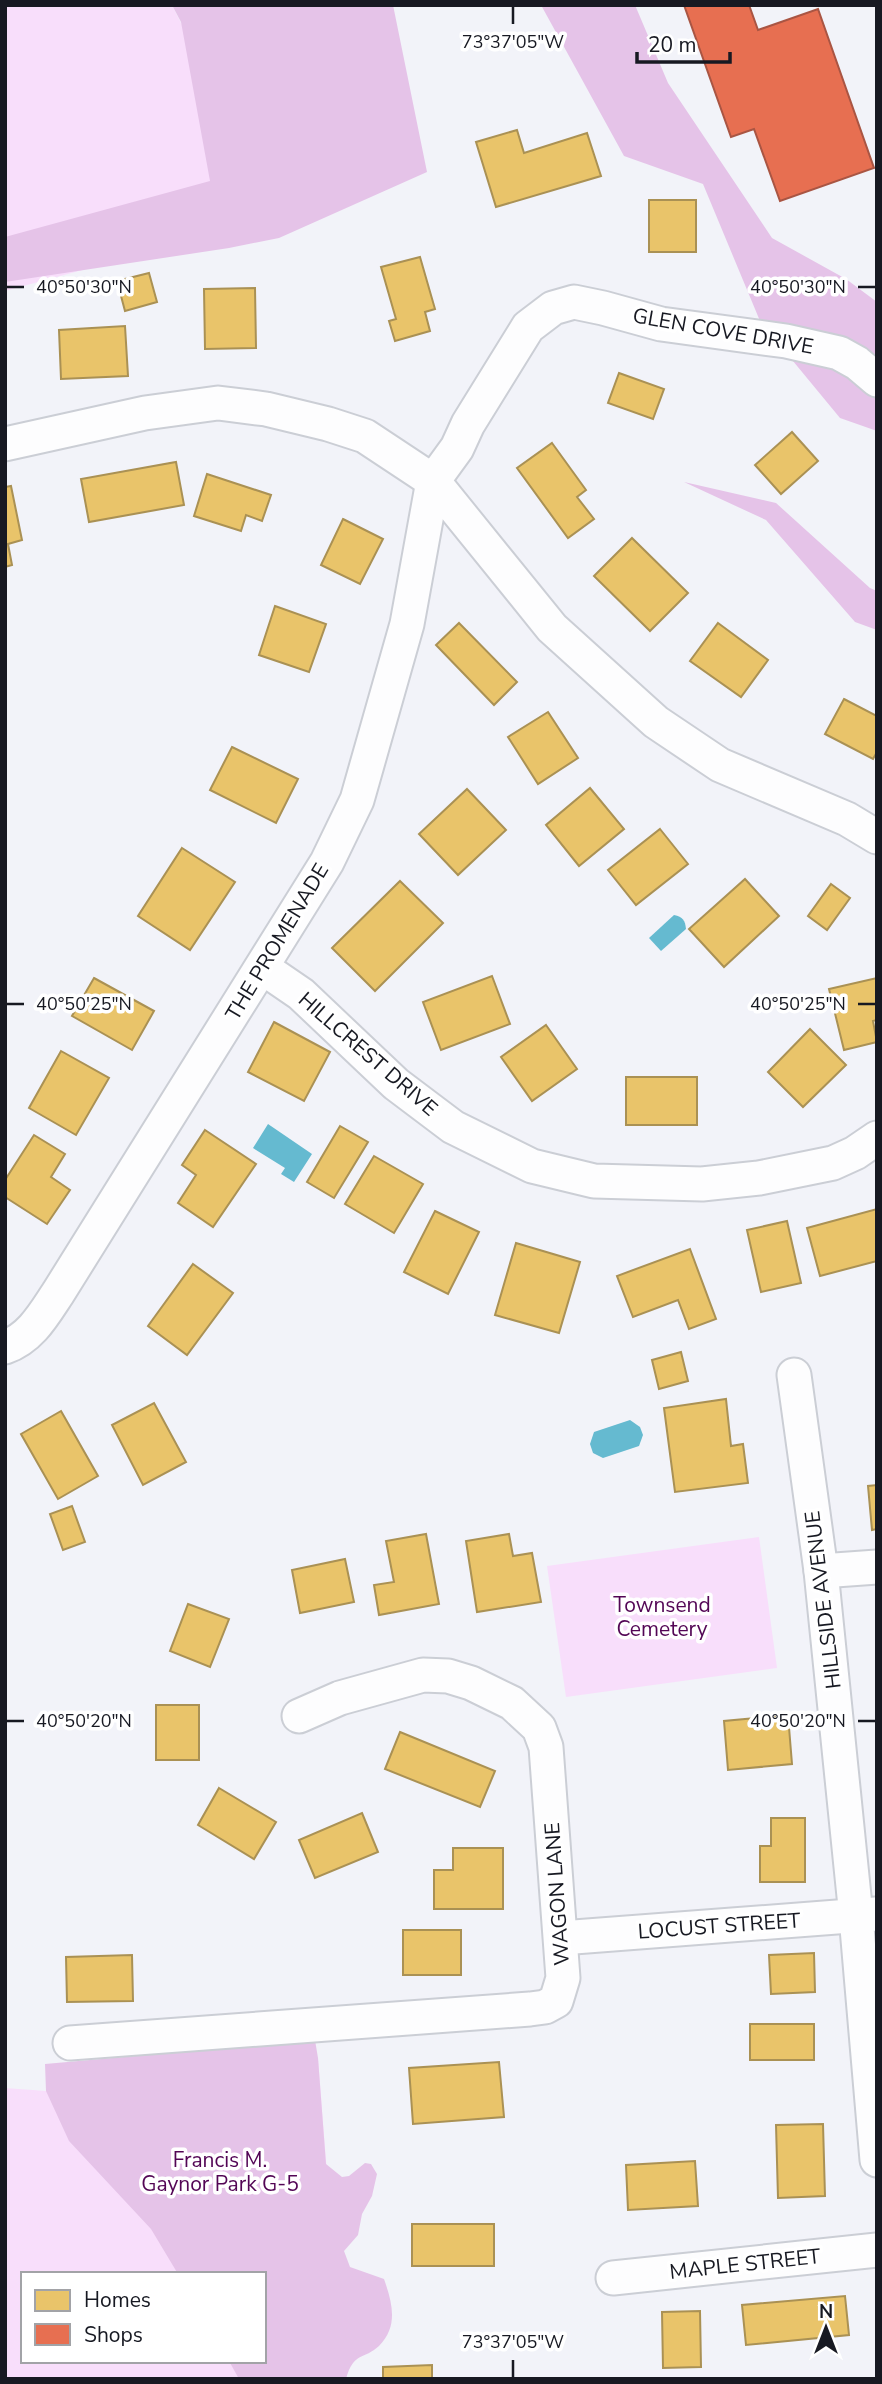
<svg xmlns="http://www.w3.org/2000/svg" width="882" height="2384" font-family="'Nunito Sans',sans-serif">
<style>
.green{fill:#f8defb;fill-rule:evenodd}
.forest{fill:#e5c3e8}
.water{fill:#65bad0}
.homes{fill:#e9c46a;stroke:#aa9154;stroke-width:2}
.shops{fill:#e76f51;stroke:#a95543;stroke-width:2}
.lines{fill:none;stroke-linecap:round;stroke-linejoin:round}
.minor-casing{stroke:#cbced5;stroke-width:37}
.minor{stroke:#fdfdfe;stroke-width:33}
.ticks{fill:none;stroke:#171922;stroke-width:2.5}
.labels{text-anchor:middle;stroke-width:7;stroke-linejoin:round;paint-order:stroke}
.street-label{font-size:21px;fill:#171922;stroke:#fff}
.park-label{font-size:21px;fill:#530655;stroke:#fff}
.ticks-label{font-size:18px;text-anchor:middle;fill:#171922;stroke:#fff;stroke-width:7;stroke-linejoin:round;paint-order:stroke}
</style>
<rect width="100%" height="100%" fill="#f2f3f9"/>
<g class="green">
<path d="M5 5H172L278 217 5 291Z"/>
<path d="M759 1537 777 1668 566 1697 547 1566Z"/>
<path d="M318 2058 343 2379H5V2088L46 2091ZM23 2274H264V2361H23Z"/>
</g>
<g class="forest">
<path d="M172 5H393L427 172 279 238 229 248 5 282V237L210 181 181 22Z"/>
<path d="M541 5H635L668 83 772 238 846 279 877 302V431L840 418 760 321 703 184 624 156Z"/>
<path d="M684 482 776 503 870 588 877 591V630L855 622 766 520Z"/>
<path d="M315 2040 318 2058 326 2164 342 2177 349 2176 365 2163 371 2164 377 2174 372 2196 362 2214 358 2235 344 2251 350 2267 384 2279C392 2302 399 2326 379 2346 364 2360 354 2351 346 2379H239L229 2361H264V2274H178L151 2229 69 2141 46 2091 45 2064Z"/>
</g>
<g class="water">
<path d="M674 915C683 917 685 920 686 929L661 951 649 938Z"/>
<path d="M268 1124 312 1154 294 1182 281 1174 285 1168 253 1148Z"/>
<path d="M630 1420 640 1427 643 1435 639 1446 603 1458 593 1453 590 1444 594 1432Z"/>
</g>
<g class="homes">
<path d="M517 130 524 153 587 133 601 176 496 207 476 142Z"/>
<rect x="649" y="200" width="47" height="52"/>
<path d="M420 257 435 309 425 312 430 331 395 341 389 321 396 319 381 267Z"/>
<path d="M149 273 157 302 125 311 117 281Z"/>
<path d="M255 288 256 348 205 349 204 289Z"/>
<path d="M125 326 128 376 61 379 59 330Z"/>
<path d="M619 373 664 389 653 419 608 403Z"/>
<path d="M792 432 818 461 781 494 755 465Z"/>
<path d="M552 443 586 490 577 497 594 519 568 538 517 468Z"/>
<path d="M176 462 184 505 89 522 81 479Z"/>
<path d="M207 474 271 495 262 521 246 515 241 531 194 516Z"/>
<path d="M11 486 22 540 8 544 12 565 5 567V487Z"/>
<path d="M343 519 383 539 360 584 321 565Z"/>
<path d="M632 538 688 593 650 631 594 576Z"/>
<path d="M275 606 326 624 309 672 259 655Z"/>
<path d="M459 623 517 682 494 705 436 645Z"/>
<path d="M718 623 768 660 741 697 690 661Z"/>
<path d="M844 699 877 716V752L873 759 825 734Z"/>
<path d="M548 712 578 758 538 784 508 737Z"/>
<path d="M232 747 298 779 276 823 210 790Z"/>
<path d="M590 788 624 829 579 866 546 825Z"/>
<path d="M467 789 506 830 458 875 419 834Z"/>
<path d="M660 829 688 864 636 905 608 870Z"/>
<path d="M182 848 235 882 190 950 138 916Z"/>
<path d="M745 879 779 916 724 967 689 929Z"/>
<path d="M400 881 443 923 375 991 332 948Z"/>
<path d="M831 884 850 898 827 930 808 916Z"/>
<path d="M492 976 510 1024 441 1050 423 1002Z"/>
<path d="M94 978 154 1011 132 1050 72 1016Z"/>
<path d="M877 978V1020L873 1021 877 1042 844 1050 829 989Z"/>
<path d="M274 1022 330 1052 304 1101 248 1072Z"/>
<path d="M546 1025 577 1069 532 1101 501 1057Z"/>
<path d="M810 1029 846 1065 803 1107 768 1072Z"/>
<path d="M61 1051 109 1078 76 1135 29 1108Z"/>
<rect x="626" y="1077" width="71" height="48"/>
<path d="M340 1126 368 1142 334 1198 307 1182Z"/>
<path d="M205 1130 256 1164 213 1227 178 1203 196 1175 182 1165Z"/>
<path d="M34 1135 65 1154 51 1177 70 1190 47 1224 5 1197V1180Z"/>
<path d="M374 1156 423 1184 394 1233 345 1204Z"/>
<path d="M877 1209V1261L820 1276 807 1228Z"/>
<path d="M435 1211 479 1232 448 1294 404 1272Z"/>
<path d="M787 1221 801 1283 761 1292 747 1230Z"/>
<path d="M516 1243 580 1262 559 1333 495 1315Z"/>
<path d="M690 1249 716 1319 689 1329 678 1300 633 1317 617 1276Z"/>
<path d="M193 1264 233 1293 187 1355 148 1326Z"/>
<path d="M681 1352 688 1381 659 1389 652 1360Z"/>
<path d="M726 1399 731 1446 743 1444 748 1483 675 1492 664 1408Z"/>
<path d="M154 1403 186 1462 143 1485 112 1425Z"/>
<path d="M61 1411 98 1476 58 1499 21 1434Z"/>
<path d="M877 1485V1529L872 1530 868 1486Z"/>
<path d="M72 1506 85 1542 63 1550 50 1514Z"/>
<path d="M426 1534 439 1604 379 1615 374 1585 394 1582 386 1541Z"/>
<path d="M509 1534 513 1556 532 1553 541 1602 477 1612 466 1541Z"/>
<path d="M345 1559 354 1602 300 1613 292 1570Z"/>
<path d="M188 1604 229 1619 210 1667 170 1651Z"/>
<rect x="156" y="1705" width="43" height="55"/>
<path d="M788 1715 792 1764 728 1770 724 1721Z"/>
<path d="M400 1732 495 1771 480 1807 385 1769Z"/>
<path d="M219 1788 276 1822 254 1859 198 1825Z"/>
<path d="M362 1813 378 1852 315 1878 299 1840Z"/>
<path d="M771 1818H805V1882H760V1846H771Z"/>
<path d="M453 1848H503V1909H434V1870H453Z"/>
<rect x="403" y="1930" width="58" height="45"/>
<path d="M814 1953 815 1992 771 1994 769 1955Z"/>
<path d="M132 1955 133 2001 67 2002 66 1957Z"/>
<rect x="750" y="2024" width="64" height="36"/>
<path d="M499 2062 504 2117 413 2124 409 2068Z"/>
<path d="M823 2124 825 2196 778 2198 776 2125Z"/>
<path d="M695 2161 698 2206 628 2210 626 2165Z"/>
<rect x="412" y="2224" width="82" height="42"/>
<path d="M845 2296 849 2335 746 2345 742 2305Z"/>
<path d="M700 2311 701 2367 663 2368 662 2312Z"/>
<path d="M432 2365V2379H383V2367Z"/>
</g>
<path class="shops" d="M684 5H749L758 30 818 9 874 168 780 201 754 129 731 137Z"/>
<g class="lines">
<defs>
<g id="minor">
<path d="M5 444 145 413 218 403 266 409 328 424 365 436 433 481 457 448 468 424 528 327 553 308 574 302 603 308 661 324 786 341 839 353 857 363 877 380"/>
<path d="M433 481 552 628 656 722 720 765 847 819 877 837"/>
<path d="M263 968 301 994 396 1084 453 1127 532 1166 594 1181 702 1184 759 1178 833 1163 855 1153 877 1138"/>
<path d="M5 1347C31 1338 44 1314 58 1293L327 862 357 800 407 624 433 481"/>
<path d="M794 1375 821 1571 856 1916 877 2160"/>
<path d="M821 1571 877 1567"/>
<path d="M561 1938 876 1914"/>
<path d="M70 2043 530 2009 545 2007 556 2001 563 1978 546 1747 539 1728 512 1703 471 1683 448 1676 423 1675 340 1698 299 1716"/>
<path d="M613 2278 877 2250"/>
</g>
</defs>
<use href="#minor" class="minor-casing"/>
<use href="#minor" class="minor"/>
</g>
<path class="ticks" d="M513 7V24M7 287H24M858 287H875M7 1004H24M858 1004H875M7 1721H24M858 1721H875M513 2360V2377"/>
<g class="labels">
<g class="street-label">
<text transform="translate(723 331) rotate(10)" y="7">GLEN COVE DRIVE</text>
<text transform="translate(277 942) rotate(-59)" y="7">THE PROMENADE</text>
<text transform="translate(368 1054) rotate(41)" y="7">HILLCREST DRIVE</text>
<text transform="translate(823 1600) rotate(-97)" y="7">HILLSIDE AVENUE</text>
<text transform="translate(557 1894) rotate(-94)" y="7">WAGON LANE</text>
<text transform="translate(719 1926) rotate(-4)" y="7">LOCUST STREET</text>
<text transform="translate(745 2264) rotate(-6)" y="7">MAPLE STREET</text>
</g>
<g class="park-label">
<text x="662" y="1612">Townsend<tspan x="662" dy="24">Cemetery</tspan></text>
<text x="220" y="2167">Francis M.<tspan x="220" dy="24">Gaynor Park G-5</tspan></text>
</g>
</g>
<g class="ticks-label">
<text x="513" y="48">73°37'05"W</text>
<text x="84" y="293">40°50'30"N</text>
<text x="798" y="293">40°50'30"N</text>
<text x="84" y="1010">40°50'25"N</text>
<text x="798" y="1010">40°50'25"N</text>
<text x="84" y="1727">40°50'20"N</text>
<text x="798" y="1727">40°50'20"N</text>
<text x="513" y="2348">73°37'05"W</text>
</g>
<rect width="882" height="2384" fill="none" stroke="#171922" stroke-width="14"/>
<rect x="21" y="2272" width="245" height="91" fill="#ffffff" stroke="#a2a3a7" stroke-width="2"/>
<rect x="35" y="2290" width="35" height="21" fill="#e9c46a" stroke="#a2a3a7" stroke-width="2"/>
<text x="84" y="2307" font-size="21" fill="#171922">Homes</text>
<rect x="35" y="2324" width="35" height="21" fill="#e76f51" stroke="#a2a3a7" stroke-width="2"/>
<text x="84" y="2342" font-size="21" fill="#171922">Shops</text>
<g transform="translate(826 2328)" stroke="#ffffff" stroke-width="5" paint-order="stroke">
<path d="M0-5L12 26L0 18L-12 26Z" fill="#171922"/>
<text y="-10" font-size="19" font-weight="bold" text-anchor="middle" fill="#171922">N</text>
</g>
<path d="M637 52v10h93v-10" fill="none" stroke="#171922" stroke-width="3.5"/>
<text x="648" y="52" font-size="21" fill="#171922" stroke="#ffffff" stroke-width="5" paint-order="stroke">20 m</text>
</svg>
